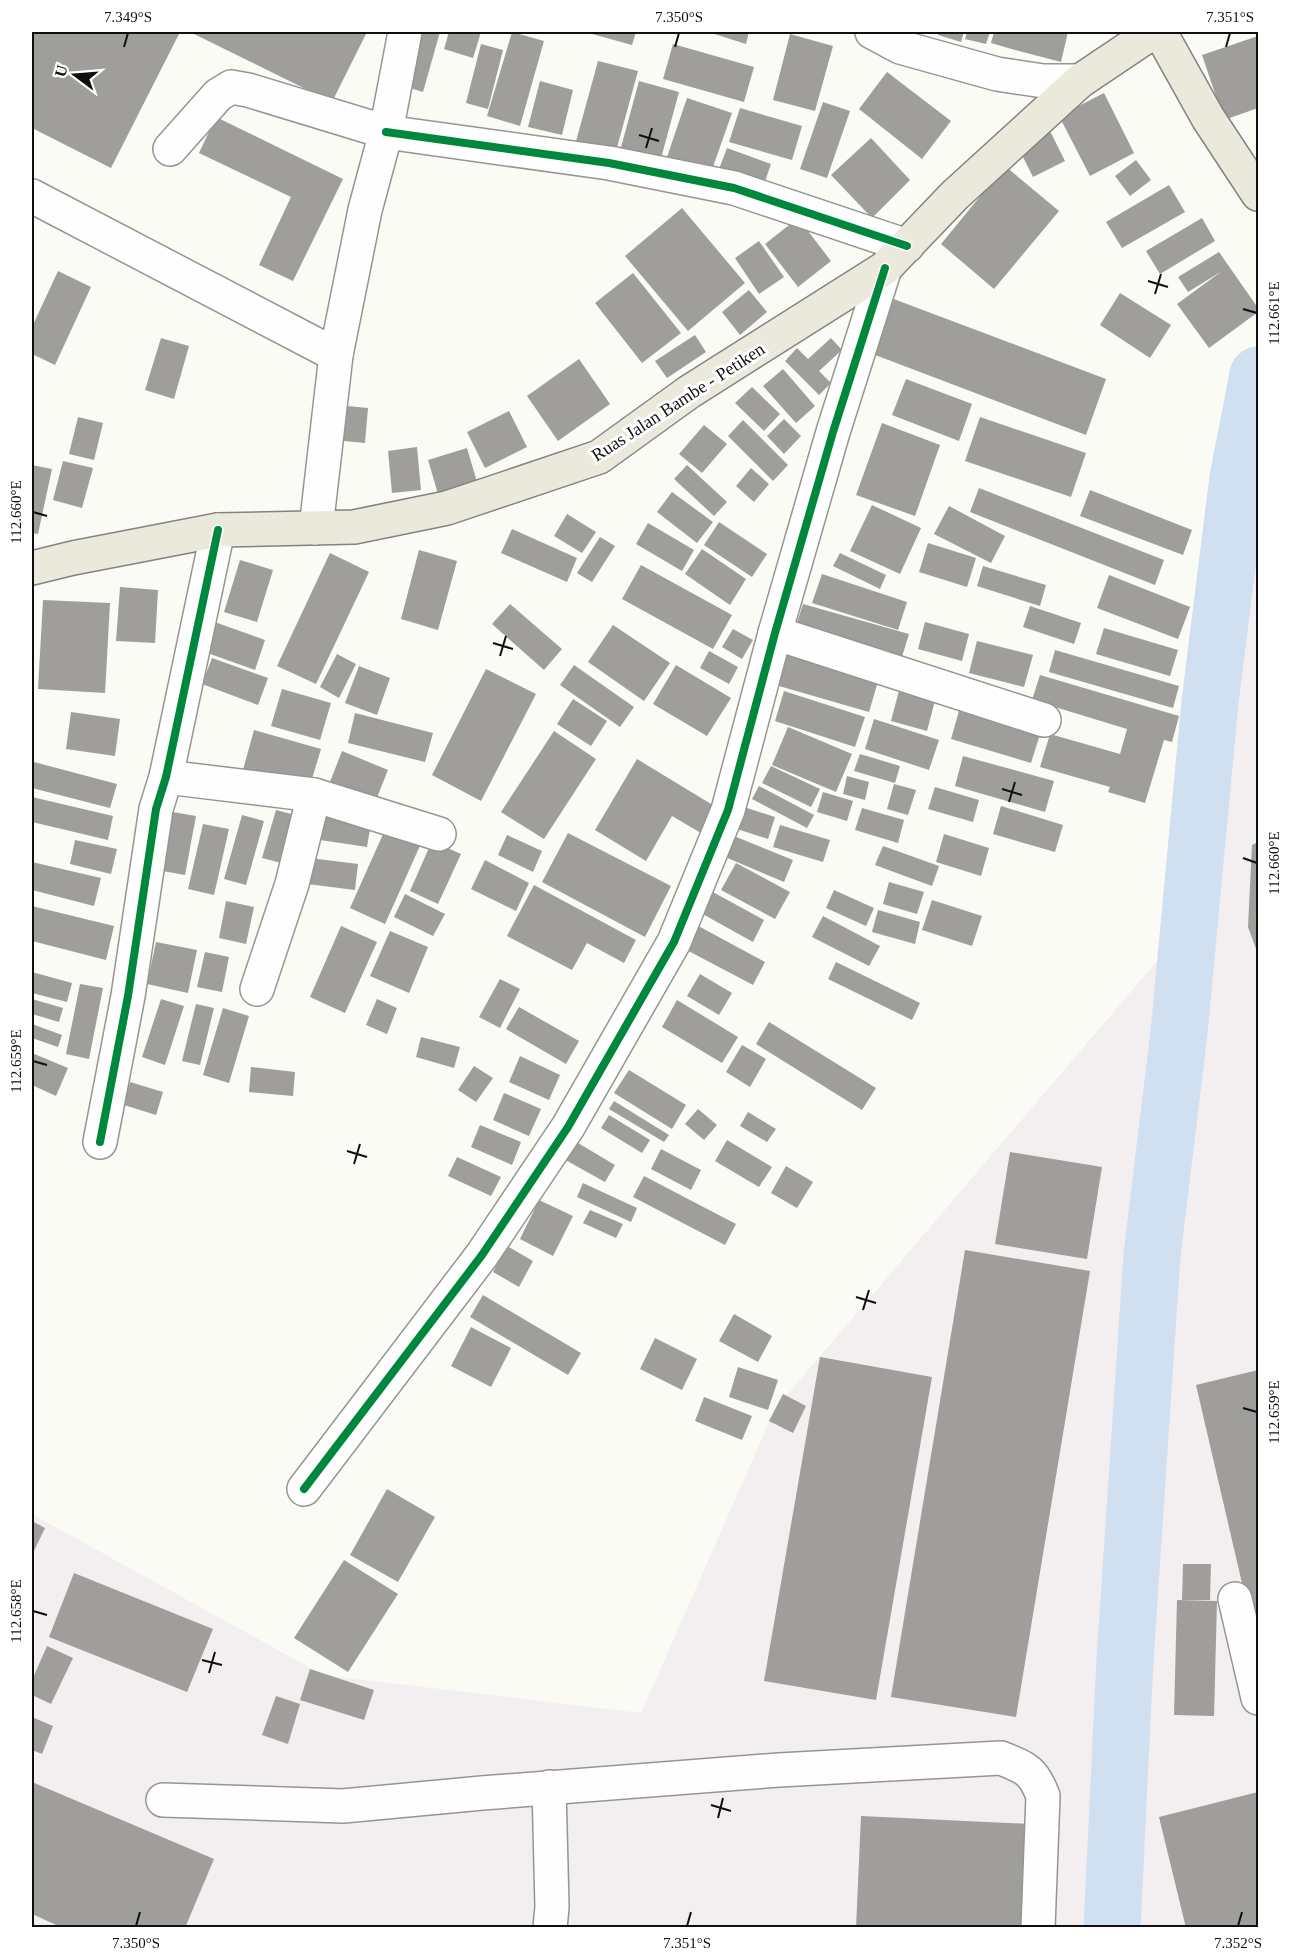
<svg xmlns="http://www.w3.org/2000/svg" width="1290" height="1959" font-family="Georgia,serif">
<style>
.industrial{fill:#f3eff0}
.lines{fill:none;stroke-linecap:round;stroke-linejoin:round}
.river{stroke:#d0e0f1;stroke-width:57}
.building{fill:#9f9e9a}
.minor-casing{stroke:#959593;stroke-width:36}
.major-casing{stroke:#838380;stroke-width:36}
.minor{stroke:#fefefe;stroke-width:33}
.major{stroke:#eae9dc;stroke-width:33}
.cycleway-casing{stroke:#fff;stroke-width:11}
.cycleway{stroke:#00873e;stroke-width:8}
.ticks{fill:none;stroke:#0f0f0f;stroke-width:2}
.labels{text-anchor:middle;stroke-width:6;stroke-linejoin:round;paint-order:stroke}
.street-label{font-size:18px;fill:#0f0f0f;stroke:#fff}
.neatline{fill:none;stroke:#0f0f0f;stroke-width:2}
.ticks-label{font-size:15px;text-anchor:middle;fill:#0f0f0f}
</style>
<rect width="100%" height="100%" fill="#fbfbf5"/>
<path class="industrial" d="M1258 541V1927H32V1514L323 1675 641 1713 775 1409 1163 954Z"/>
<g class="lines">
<path class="river" d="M1112 1928 1125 1660 1152 1255 1179 1033 1210 702 1238 478 1258 375"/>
</g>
<g class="building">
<path d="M32 32H180L111 168 32 128Z"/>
<path d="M190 32H367L332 102Z"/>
<path d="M414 32H440L423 92 400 85Z"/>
<path d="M449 32H481L473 58 444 49Z"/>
<path d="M512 32 544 41 520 126 487 116Z"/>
<path d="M585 32H636L632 45Z"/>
<path d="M708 32H749L746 44Z"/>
<path d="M939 32H964L961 42 938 35Z"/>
<path d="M967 32H990L986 44 965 39Z"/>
<path d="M994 32H1068L1061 62 1015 50 1018 38 1015 50 991 43Z"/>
<path d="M790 34 833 46 815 111 773 100Z"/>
<path d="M1258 36V108L1224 120 1202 55Z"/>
<path d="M481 44 503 50 488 109 466 103Z"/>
<path d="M673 44 754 67 744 102 663 79Z"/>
<path d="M598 61 638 71 615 155 575 145Z"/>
<path d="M887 72 951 121 922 159 859 109Z"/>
<path d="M540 81 573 90 562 135 528 127Z"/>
<path d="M639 81 679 92 660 162 620 151Z"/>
<path d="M1104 93 1134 153 1090 176 1059 116Z"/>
<path d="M687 98 732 113 709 178 665 163Z"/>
<path d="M823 102 850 111 827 178 800 169Z"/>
<path d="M740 108 802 126 792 160 729 142Z"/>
<path d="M216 117 343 179 293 281 259 265 291 197 199 153Z"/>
<path d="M1050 131 1065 161 1033 177 1018 147Z"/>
<path d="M871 138 910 180 872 218 831 175Z"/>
<path d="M727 148 771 164 761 193 716 177Z"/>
<path d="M1136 160 1151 180 1130 196 1115 176Z"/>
<path d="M1005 166 1059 211 994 289 941 244Z"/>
<path d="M1169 185 1185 212 1122 248 1106 222Z"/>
<path d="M682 208 745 283 688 331 625 256Z"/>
<path d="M798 218 831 261 798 287 765 244Z"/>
<path d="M1202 218 1215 241 1160 274 1146 251Z"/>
<path d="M759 241 784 277 759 294 735 258Z"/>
<path d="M1219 252 1258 308V312L1209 348 1177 304 1222 271 1188 292 1178 277Z"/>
<path d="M58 271 91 287 55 365 32 354V327Z"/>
<path d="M633 273 681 333 642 363 595 303Z"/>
<path d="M749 290 767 312 740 335 722 312Z"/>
<path d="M1120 293 1171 325 1150 358 1100 325Z"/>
<path d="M891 298 1106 379 1086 435 870 353Z"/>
<path d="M695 335 706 352 667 378 655 361Z"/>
<path d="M161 338 189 346 174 399 145 390Z"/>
<path d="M831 338 842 350 819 371 831 383 819 395 785 361 797 348 808 359Z"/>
<path d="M579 359 610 404 558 441 527 396Z"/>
<path d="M783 369 815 406 796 423 763 386Z"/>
<path d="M906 379 972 404 959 441 892 415Z"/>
<path d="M752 387 780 414 764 431 735 403Z"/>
<path d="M337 405 368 408 365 443 334 440Z"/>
<path d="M509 411 527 447 485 468 467 432Z"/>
<path d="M78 417 103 423 94 460 69 454Z"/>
<path d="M980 417 1086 453 1071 497 965 461Z"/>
<path d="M784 419 801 436 784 454 767 436Z"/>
<path d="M743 420 788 465 773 481 728 436Z"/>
<path d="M882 423 940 445 915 516 856 495Z"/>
<path d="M704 425 727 444 702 473 679 454Z"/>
<path d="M417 447 421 490 392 493 388 451Z"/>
<path d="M467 448 477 482 438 494 428 460Z"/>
<path d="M63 461 93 468 82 508 53 500Z"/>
<path d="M32 465 52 469 38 534 32 533Z"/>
<path d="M687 465 727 502 714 516 674 479Z"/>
<path d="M751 468 769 484 754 502 736 486Z"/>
<path d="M979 488 1164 560 1155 585 970 512Z"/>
<path d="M1090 490 1192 530 1183 555 1080 516Z"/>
<path d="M672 492 713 522 697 543 657 512Z"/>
<path d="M872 505 921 528 900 574 850 551Z"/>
<path d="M949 506 1005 536 991 563 934 534Z"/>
<path d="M567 514 596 532 582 553 554 536Z"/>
<path d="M719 522 767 554 752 577 704 545Z"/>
<path d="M648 523 694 550 682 571 636 544Z"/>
<path d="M512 529 577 558 567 582 501 553Z"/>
<path d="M600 537 615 546 592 582 577 573Z"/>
<path d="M928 543 976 558 967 587 919 572Z"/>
<path d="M702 549 746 579 730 605 685 574Z"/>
<path d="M419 550 457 561 438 630 401 619Z"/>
<path d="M330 553 369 572 316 684 277 666Z"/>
<path d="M840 553 886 575 880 589 833 566Z"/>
<path d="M240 560 273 570 257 622 224 612Z"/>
<path d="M641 565 732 615 713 649 622 599Z"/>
<path d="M983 566 1046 585 1040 606 977 586Z"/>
<path d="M822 574 907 602 898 630 812 603Z"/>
<path d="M1109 575 1190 607 1178 639 1097 608Z"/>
<path d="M120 587 158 590 155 643 116 641Z"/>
<path d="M43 600 110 603 105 693 38 689Z"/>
<path d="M510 604 562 649 544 670 492 624Z"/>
<path d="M803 604 909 634 902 657 796 626Z"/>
<path d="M1030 606 1081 623 1074 644 1023 627Z"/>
<path d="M209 620 265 640 255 670 199 650Z"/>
<path d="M925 622 969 634 962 661 918 649Z"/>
<path d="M613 625 670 663 644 701 588 662Z"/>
<path d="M1104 628 1178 650 1170 676 1096 654Z"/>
<path d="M733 629 753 640 742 659 722 647Z"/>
<path d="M977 641 1033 655 1024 687 969 673Z"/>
<path d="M783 643 881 671 869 712 772 684Z"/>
<path d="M1055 650 1179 686 1173 708 1049 672Z"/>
<path d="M709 651 738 667 729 684 700 668Z"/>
<path d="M337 654 356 664 339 698 320 687Z"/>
<path d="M212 658 268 678 258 705 202 684Z"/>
<path d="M574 665 634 707 620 727 560 685Z"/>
<path d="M676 665 731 698 707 736 653 704Z"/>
<path d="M359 666 390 678 377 715 345 703Z"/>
<path d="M486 669 536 694 481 801 432 775Z"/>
<path d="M1040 675 1179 716 1172 742 1164 740 1145 803 1108 792 1110 787 1040 767 1050 734 1120 754 1127 729 1032 700Z"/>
<path d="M901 683 937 693 927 731 891 721Z"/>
<path d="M282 689 331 703 320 740 271 726Z"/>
<path d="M784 691 865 717 855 747 775 721Z"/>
<path d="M573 699 607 721 591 746 557 724Z"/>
<path d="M960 707 1041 731 1031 763 951 739Z"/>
<path d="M71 712 120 719 115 756 66 749Z"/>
<path d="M355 713 433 733 425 762 348 743Z"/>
<path d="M874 719 939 740 929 770 865 749Z"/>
<path d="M788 727 852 754 836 792 772 765Z"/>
<path d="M254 730 321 749 309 789 243 770Z"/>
<path d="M554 731 596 759 544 839 501 812Z"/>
<path d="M342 751 388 770 376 800 330 782Z"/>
<path d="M860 754 900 766 895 783 854 771Z"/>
<path d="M963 756 1054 781 1045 812 955 786Z"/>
<path d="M637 759 716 807 701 833 672 816 646 861 595 830Z"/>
<path d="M34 762 117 784 110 808 32 788V772Z"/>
<path d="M771 766 820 789 811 807 762 783Z"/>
<path d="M847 776 869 782 865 800 843 794Z"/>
<path d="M894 784 916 790 908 815 887 809Z"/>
<path d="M759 786 814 815 807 828 752 799Z"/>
<path d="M935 787 979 800 973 822 928 809Z"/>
<path d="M823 792 853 801 847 821 817 812Z"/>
<path d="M32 797 113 816 108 840 32 822Z"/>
<path d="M1001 806 1063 825 1055 852 993 834Z"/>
<path d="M744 807 775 817 768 839 737 829Z"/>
<path d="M862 808 904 820 898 843 855 830Z"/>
<path d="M161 810 196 816 185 875 151 869Z"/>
<path d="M276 810 303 817 289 865 262 858Z"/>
<path d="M311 813 371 823 367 847 307 838Z"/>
<path d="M242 815 264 821 246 885 224 879Z"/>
<path d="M388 823 423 839 385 924 350 908Z"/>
<path d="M203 824 229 829 214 895 188 889Z"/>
<path d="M780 825 830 840 823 862 773 847Z"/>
<path d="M568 833 671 886 645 937 542 882Z"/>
<path d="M944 834 989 848 981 876 936 862Z"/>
<path d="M507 835 542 851 533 872 498 855Z"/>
<path d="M734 836 793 860 784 882 725 857Z"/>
<path d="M75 840 117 849 111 874 70 864Z"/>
<path d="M432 841 461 854 438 904 410 891Z"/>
<path d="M1258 842V954L1248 927 1252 845Z"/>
<path d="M883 846 939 866 932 886 875 865Z"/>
<path d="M302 857 358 864 355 890 299 883Z"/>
<path d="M485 860 529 883 516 911 471 889Z"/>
<path d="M32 862 101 878 94 906 32 890Z"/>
<path d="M736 863 790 892 775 919 721 890Z"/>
<path d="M889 882 924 892 917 914 883 904Z"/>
<path d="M534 885 636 940 624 963 587 943 572 970 507 936Z"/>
<path d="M834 890 874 908 866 926 826 908Z"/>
<path d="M711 891 764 920 753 942 699 912Z"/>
<path d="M405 894 445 914 433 936 394 917Z"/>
<path d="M932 900 982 916 972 946 922 930Z"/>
<path d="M226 901 254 907 246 944 219 938Z"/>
<path d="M32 906 114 926 106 960 32 941Z"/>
<path d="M878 910 920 922 915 944 872 932Z"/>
<path d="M823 916 880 946 869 966 812 937Z"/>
<path d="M691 922 765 962 753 985 679 946Z"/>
<path d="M341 926 377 942 345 1013 310 997Z"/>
<path d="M390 931 428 947 409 993 370 976Z"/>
<path d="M156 942 197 950 188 993 147 984Z"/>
<path d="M205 952 229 957 222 992 197 987Z"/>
<path d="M836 962 920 1003 912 1020 828 979Z"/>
<path d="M32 972 72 983 67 1002 32 993Z"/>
<path d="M700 974 732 993 719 1015 687 996Z"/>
<path d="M500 979 520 989 500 1028 479 1017Z"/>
<path d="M80 984 103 988 89 1059 66 1054Z"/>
<path d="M32 999 63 1008 59 1022 32 1014Z"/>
<path d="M161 999 184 1006 165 1065 142 1057Z"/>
<path d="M377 999 397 1008 387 1034 366 1025Z"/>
<path d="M677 1000 738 1037 722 1063 662 1027Z"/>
<path d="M196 1004 214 1008 200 1065 182 1061Z"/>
<path d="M519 1007 579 1041 566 1064 506 1029Z"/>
<path d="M223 1008 249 1016 229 1083 203 1075Z"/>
<path d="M769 1022 876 1088 862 1110 756 1044Z"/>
<path d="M32 1024 62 1035 58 1047 32 1038Z"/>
<path d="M421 1037 460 1047 454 1068 416 1057Z"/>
<path d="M742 1045 766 1059 750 1087 726 1072Z"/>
<path d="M32 1053 68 1068 56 1096 32 1085Z"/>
<path d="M520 1056 560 1075 549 1100 509 1082Z"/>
<path d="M474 1066 493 1078 476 1102 458 1090Z"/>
<path d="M251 1067 295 1072 293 1096 249 1092Z"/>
<path d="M629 1070 686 1105 672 1129 614 1093Z"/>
<path d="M130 1082 163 1092 156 1115 124 1105Z"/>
<path d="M504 1093 541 1109 529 1136 493 1120Z"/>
<path d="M614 1101 669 1135 664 1142 609 1109Z"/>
<path d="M698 1109 717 1125 704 1140 685 1124Z"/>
<path d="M748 1112 776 1129 767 1142 740 1126Z"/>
<path d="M609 1115 650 1140 642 1153 601 1128Z"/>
<path d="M480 1125 521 1142 512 1165 471 1147Z"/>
<path d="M573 1140 615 1165 605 1182 562 1158Z"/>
<path d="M727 1140 772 1167 759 1187 715 1161Z"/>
<path d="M661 1149 701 1170 691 1190 651 1169Z"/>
<path d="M1010 1152 1102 1167 1087 1259 995 1244Z"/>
<path d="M457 1157 501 1177 491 1196 448 1176Z"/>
<path d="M786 1166 813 1182 797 1208 771 1193Z"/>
<path d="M644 1176 736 1224 725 1245 633 1197Z"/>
<path d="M583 1183 637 1208 631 1222 577 1197Z"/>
<path d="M539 1200 573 1216 553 1256 520 1239Z"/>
<path d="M590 1210 623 1224 616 1238 583 1223Z"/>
<path d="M507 1246 533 1261 519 1287 493 1272Z"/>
<path d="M965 1250 1090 1271 1016 1717 891 1697Z"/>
<path d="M483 1295 581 1353 568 1375 470 1317Z"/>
<path d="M734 1314 772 1336 758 1362 719 1341Z"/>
<path d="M471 1327 511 1348 491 1387 451 1366Z"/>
<path d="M655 1338 697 1359 682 1390 640 1369Z"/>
<path d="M820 1357 932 1377 876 1700 764 1681Z"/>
<path d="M738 1367 778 1380 768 1410 729 1397Z"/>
<path d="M1258 1370V1652L1196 1385Z"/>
<path d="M783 1394 806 1406 793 1433 769 1421Z"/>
<path d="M704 1397 752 1416 742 1440 695 1421Z"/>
<path d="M387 1489 435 1517 398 1582 350 1555Z"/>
<path d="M32 1521 45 1528 32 1555Z"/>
<path d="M344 1560 398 1594 348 1672 294 1638Z"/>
<path d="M1183 1564H1211L1210 1600H1182Z"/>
<path d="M74 1573 213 1629 187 1692 49 1637Z"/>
<path d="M1177 1600 1217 1601 1214 1716 1174 1715Z"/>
<path d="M47 1646 73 1658 51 1704 32 1695V1680Z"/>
<path d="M310 1669 374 1690 364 1720 300 1700Z"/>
<path d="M276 1696 300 1704 288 1744 262 1735Z"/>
<path d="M32 1717 53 1726 42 1754 32 1750Z"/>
<path d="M32 1782 214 1859 185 1928H63L32 1914Z"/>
<path d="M1258 1792V1928H1186L1159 1817Z"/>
<path d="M861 1816 1031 1824 1026 1928H856Z"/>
</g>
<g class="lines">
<defs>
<g id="minor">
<path d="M872 32 900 47 997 74 1043 81H1080"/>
<path d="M170 149 218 95 231 87 248 90 386 132 609 163 734 188 907 246"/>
<path d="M32 196 336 355"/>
<path d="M316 528 336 355 365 210 386 132 405 32"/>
<path d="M775 633 1044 720"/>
<path d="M166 777 314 795 439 834"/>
<path d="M257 989 292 884 314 795"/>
<path d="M100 1142 128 996 156 809 166 777 218 530"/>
<path d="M304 1489 482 1255 568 1127 674 942 728 810 775 633 833 432 885 268"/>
<path d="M1235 1599 1258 1698"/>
<path d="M549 1787 552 1907 550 1928"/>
<path d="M163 1800 343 1806 482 1793 779 1770 1001 1758C1026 1768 1033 1770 1043 1796L1038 1928"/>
</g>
<g id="major">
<path d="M1160 32 1208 118 1258 194"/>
<path d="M32 568 73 558 218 530 354 527 447 508 599 457 689 392 885 268 955 195 1080 81 1153 32"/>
</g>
</defs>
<use href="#minor" class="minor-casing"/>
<use href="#major" class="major-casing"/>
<use href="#minor" class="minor"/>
<use href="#major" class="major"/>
<defs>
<g id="cycleway">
<path d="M386 132 609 163 734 188 907 246"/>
<path d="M100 1142 128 996 156 809 166 777 218 530"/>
<path d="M304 1489 482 1255 568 1127 674 942 728 810 775 633 833 432 885 268"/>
</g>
</defs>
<use href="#cycleway" class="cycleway-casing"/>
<use href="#cycleway" class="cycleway"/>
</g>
<path class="ticks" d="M124 47 128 33M675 47 679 33M1226 47 1230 33M639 135 659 141M646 148 652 128M1148 281 1168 287M1155 294 1161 274M1243 309 1257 313M33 512 47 516M493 643 513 649M500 656 506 636M1002 789 1022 795M1009 802 1015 782M1243 858 1257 863M33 1061 47 1065M347 1151 367 1157M354 1164 360 1144M856 1297 876 1303M863 1310 869 1290M1243 1408 1257 1412M33 1611 47 1615M202 1660 222 1665M209 1673 215 1652M711 1805 731 1811M718 1818 723 1798M136 1926 140 1912M687 1926 691 1912M1238 1926 1242 1912"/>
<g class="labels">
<g class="street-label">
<text transform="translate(678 402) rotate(-33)" y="6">Ruas Jalan Bambe - Petiken</text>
</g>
</g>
<rect width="1290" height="1959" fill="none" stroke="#ffffff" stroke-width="66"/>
<g transform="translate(75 75) rotate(286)" stroke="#ffffff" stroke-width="4.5" paint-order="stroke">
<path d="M0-4.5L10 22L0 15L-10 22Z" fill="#0f0f0f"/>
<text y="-9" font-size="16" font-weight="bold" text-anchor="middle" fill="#0f0f0f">U</text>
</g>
<rect x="33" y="33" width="1224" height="1893" class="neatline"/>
<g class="ticks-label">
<text x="128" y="22">7.349°S</text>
<text x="679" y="22">7.350°S</text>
<text x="1230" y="22">7.351°S</text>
<text transform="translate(1274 313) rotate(-90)" y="5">112.661°E</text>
<text transform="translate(16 512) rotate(-90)" y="5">112.660°E</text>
<text transform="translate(1274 863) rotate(-90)" y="5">112.660°E</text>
<text transform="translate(16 1061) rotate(-90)" y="5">112.659°E</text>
<text transform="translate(1274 1412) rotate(-90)" y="5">112.659°E</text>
<text transform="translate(16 1611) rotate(-90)" y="5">112.658°E</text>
<text x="136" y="1948">7.350°S</text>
<text x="687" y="1948">7.351°S</text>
<text x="1238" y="1948">7.352°S</text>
</g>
</svg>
